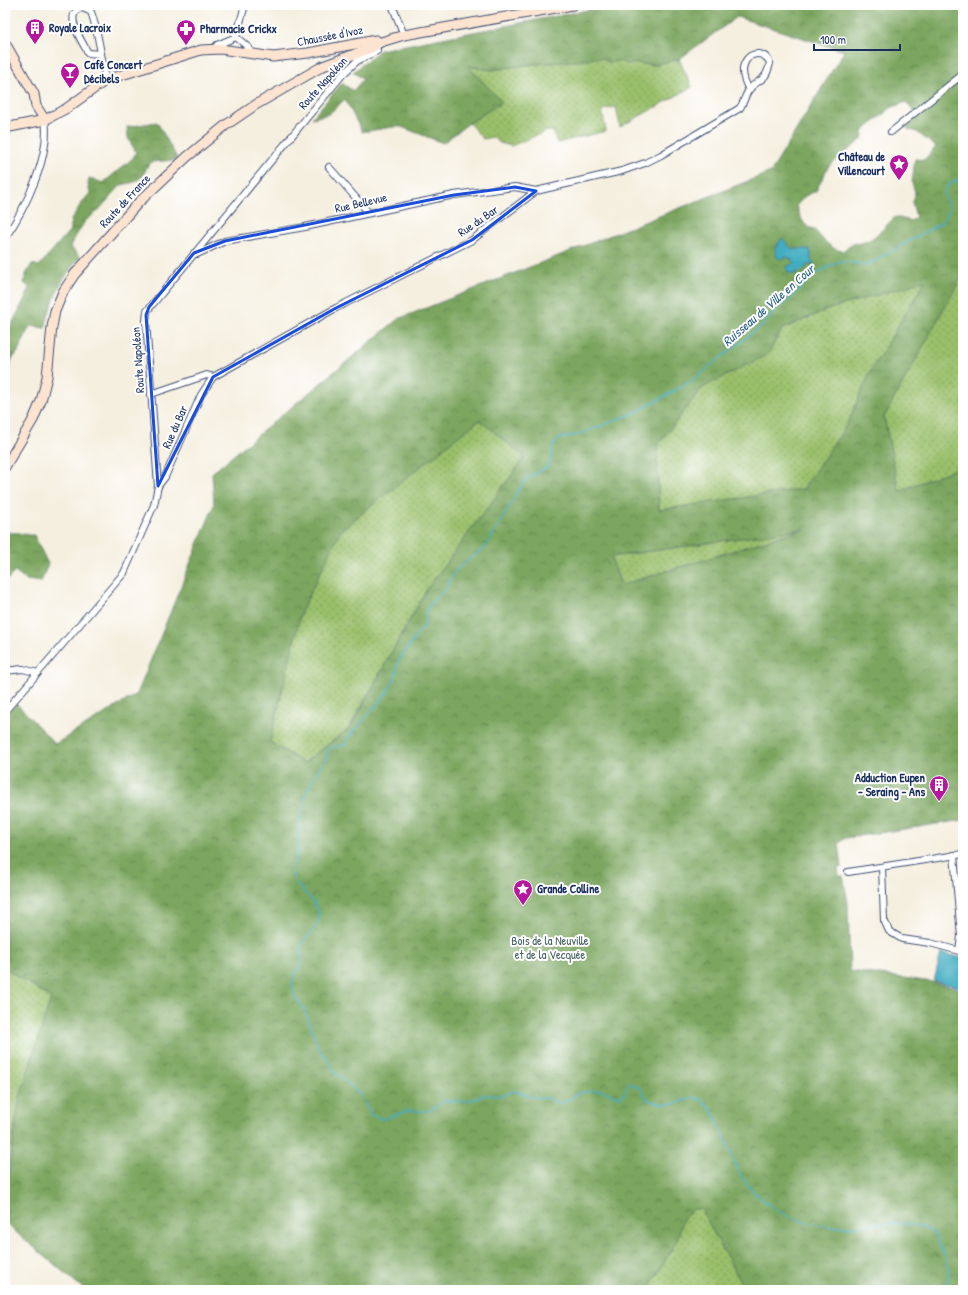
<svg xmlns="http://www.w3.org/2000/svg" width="968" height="1295" font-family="'Patrick Hand',sans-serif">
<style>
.grass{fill:url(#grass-dots);stroke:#5a7864}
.forest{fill:url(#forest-crowns);stroke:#4b6a5e;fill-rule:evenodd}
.water{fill:#43adc2;stroke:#2f6e90}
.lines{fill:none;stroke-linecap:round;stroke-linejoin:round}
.stream{stroke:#43adc2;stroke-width:1.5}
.minor-casing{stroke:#3c4c71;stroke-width:8}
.secondary-casing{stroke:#3c4c71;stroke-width:11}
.minor{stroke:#fff;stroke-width:6}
.secondary{stroke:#fde4d1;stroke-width:9}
.marked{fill:none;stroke:#1d4ed8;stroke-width:3;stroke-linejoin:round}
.labels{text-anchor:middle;stroke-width:4;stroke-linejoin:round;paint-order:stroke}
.poi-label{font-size:12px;font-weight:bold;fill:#1b2f5e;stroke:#fff;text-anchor:start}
.street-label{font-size:12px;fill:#1b2f5e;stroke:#fff}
.park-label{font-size:12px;fill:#476263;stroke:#fff}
.water-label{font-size:13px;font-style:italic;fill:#2b6186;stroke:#fff}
</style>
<defs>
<pattern id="grass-dots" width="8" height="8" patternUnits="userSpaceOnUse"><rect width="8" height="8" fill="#9ac06b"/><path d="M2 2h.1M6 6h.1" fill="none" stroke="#7d9c5b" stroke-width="1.8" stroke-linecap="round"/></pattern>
<pattern id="forest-crowns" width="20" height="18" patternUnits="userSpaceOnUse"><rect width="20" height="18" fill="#7ba65f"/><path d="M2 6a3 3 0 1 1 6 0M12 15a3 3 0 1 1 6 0" fill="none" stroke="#648852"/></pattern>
</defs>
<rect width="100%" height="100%" fill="#fff"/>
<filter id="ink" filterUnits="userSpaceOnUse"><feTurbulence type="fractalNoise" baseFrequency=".025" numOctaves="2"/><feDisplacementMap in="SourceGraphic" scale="8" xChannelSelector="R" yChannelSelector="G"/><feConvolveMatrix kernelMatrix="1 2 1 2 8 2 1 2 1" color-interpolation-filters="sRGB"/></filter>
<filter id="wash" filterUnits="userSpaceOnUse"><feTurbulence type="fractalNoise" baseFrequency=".012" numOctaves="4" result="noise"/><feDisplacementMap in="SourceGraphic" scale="16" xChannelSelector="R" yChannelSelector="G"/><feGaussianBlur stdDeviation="0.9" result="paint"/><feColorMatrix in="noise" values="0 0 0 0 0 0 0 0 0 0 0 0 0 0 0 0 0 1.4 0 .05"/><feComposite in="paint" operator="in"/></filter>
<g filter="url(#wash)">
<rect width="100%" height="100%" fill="#f5efdf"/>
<g class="grass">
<path d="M595 57 605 59 610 63 619 60 629 64 636 63 654 65 679 59 692 87 620 127 616 107 602 110 606 131 557 143 553 131H547L511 146 500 143 492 137 483 139 469 123 502 102 467 66 491 70 525 65 587 60Z"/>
<path d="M963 274V466L899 491 884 417Z"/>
<path d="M926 280 870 372 848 423 803 489 659 510 657 446 702 388 768 354 782 329 829 309Z"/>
<path d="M479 419 525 457 427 589 349 728 304 763 270 742 301 612 341 530Z"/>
<path d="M808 528 621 585 611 557Z"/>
<path d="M5 968 51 998 19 1100 5 1197Z"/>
<path d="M694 1209H701L745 1290H648L677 1240 683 1218Z"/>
</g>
<g class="forest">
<path d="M614 5H963V274L884 417 899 491 963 466V820L846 838 839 843 842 867 838 868 839 876H843L848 903 850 971 933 982 963 990V1290H745L701 1209H694L683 1218 677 1240 648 1290H85L5 1223V1197L19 1100 51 998 5 968V716L16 703 55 744 137 694 214 505 212 473 398 319 771 172 844 51 737 17 679 59 654 65 636 63 629 64 619 61 610 63C603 57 596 57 587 60L525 65 491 70 468 66 502 102 469 123 443 143 399 126 362 132 345 99 329 114 312 118 342 83 353 91 363 79 353 72 380 50ZM906 102 914 112 907 129 917 132 936 147 924 160 915 159 912 183 915 192 912 202 916 217 911 221 895 217C882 229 871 246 852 243L843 251C830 250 822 238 814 229 802 227 801 216 796 206L805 196 816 191 828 167 862 139 864 130 891 108ZM925 281 870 372 848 423 803 489 659 510 657 446 702 388 768 354 782 329 829 309ZM479 420 525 457 427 589 350 728 304 763 270 742 301 612 341 530ZM804 529 621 585 611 557Z"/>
<path d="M157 122 177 158 176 160 151 162 146 169 143 176 135 182 121 185 97 212 85 221 70 246 80 257C61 279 52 300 45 328L30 326 18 352 12 359 5 383V338L27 294 29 287 24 283 26 274 32 264 39 266 71 229V220L81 204 90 193 88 185 89 178 103 183 133 158 136 152 128 138 127 127Z"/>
<path d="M5 529 10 533C18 531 25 536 34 535L48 564 41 582 27 580 15 572 5 582Z"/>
</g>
<g class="water">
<path d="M781 239H783L792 249H809L811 253V260L814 265H807L805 269 794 274 788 272 786 267 793 264 795 262 788 257 780 259 777 257 775 249Z"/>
<path d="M941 953 963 958V988L934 981Z"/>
</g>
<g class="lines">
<path class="stream" d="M954 1290 947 1282C951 1270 948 1263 942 1251 939 1246 938 1239 935 1235 919 1216 865 1226 844 1227 829 1227 815 1225 802 1221 779 1215 755 1197 742 1177 733 1162 728 1143 720 1127 716 1119 712 1107 704 1102 691 1093 687 1101 676 1103 666 1105 656 1104 647 1099L641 1089 629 1083 627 1085 624 1094 619 1097 601 1090 579 1093 566 1101 559 1103 548 1098 531 1097 515 1091 501 1096 484 1095 468 1101H444L429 1111H407L384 1119 371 1115 361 1095 333 1071 328 1060 318 1048 305 1010 294 995 292 983 295 973 302 964 301 945C306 937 319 927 319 917 320 901 299 892 293 877 290 867 295 863 297 854 299 846 298 838 299 830 303 799 308 781 327 757V751L329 748 345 745 347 739 387 693 395 679 398 661 425 624 426 612 430 604 446 588 456 570 484 548 498 527 522 484 527 478 547 467 551 459 553 446 558 439 580 434 635 413 690 382 764 324 779 306 785 303 817 273 840 261 867 265 941 223 946 218 949 208 944 194 946 188 953 182 963 179"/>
</g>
</g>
<g filter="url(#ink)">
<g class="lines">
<defs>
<g id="minor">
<path d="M392 5 404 35"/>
<path d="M236 37 245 5"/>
<path d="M214 49 217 45 236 37 249 48 250 54"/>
<path d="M100 54 88 53C83 43 67 20 76 11 81 6 86 9 91 12 99 34 101 57 106 80"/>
<path d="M891 132 963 74"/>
<path d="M329 167 369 213"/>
<path d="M5 238C25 209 51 156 45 120"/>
<path d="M194 253 197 254 225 241 305 227 454 195 515 187 536 191"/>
<path d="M213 377 336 308 472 240 536 191 622 171 645 163 661 155 740 108C744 102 745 95 749 90 758 77 765 85 770 63 766 54 758 52 750 56 739 65 743 79 749 90"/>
<path d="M151 394 207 375 213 377 201 395 165 477 158 486"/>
<path d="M5 671 23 669 38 673"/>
<path d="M5 711 124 573 154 505 158 486 146 321 147 311 343 74 357 61 377 51 376 45"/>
<path d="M954 855 961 936 959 951"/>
<path d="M882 867 884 920 889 931 902 939 930 943 963 952"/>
<path d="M848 872 963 854"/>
</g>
<g id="secondary">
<path d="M5 43 34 94 36 106 45 120"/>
<path d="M5 128 45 120 67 108 106 80 201 50 221 49 273 57 308 53 376 40V45"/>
<path d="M5 467 33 420 41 401 47 377 52 327 55 311 63 292 74 275 138 203 187 157 226 125 257 104 323 66 371 48 381 42 404 35 573 5"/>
</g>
</defs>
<use href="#minor" class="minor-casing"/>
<use href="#secondary" class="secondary-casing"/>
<use href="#minor" class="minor"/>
<use href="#secondary" class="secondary"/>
</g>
</g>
<path class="marked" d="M515 187 536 191 472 240 336 308 213 377 158 486 146 315 149 307 194 253 225 241 454 195Z"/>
<defs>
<symbol id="building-pin" viewBox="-11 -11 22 30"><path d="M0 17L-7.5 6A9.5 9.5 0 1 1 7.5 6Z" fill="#b5179e" stroke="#fff"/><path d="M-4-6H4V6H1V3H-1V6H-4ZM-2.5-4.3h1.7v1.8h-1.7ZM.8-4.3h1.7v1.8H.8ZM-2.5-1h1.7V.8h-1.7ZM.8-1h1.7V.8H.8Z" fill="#fff"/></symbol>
<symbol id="pharmacy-pin" viewBox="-11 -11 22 30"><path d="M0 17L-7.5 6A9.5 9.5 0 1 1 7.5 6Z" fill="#b5179e" stroke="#fff"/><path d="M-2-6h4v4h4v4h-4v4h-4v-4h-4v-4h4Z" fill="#fff"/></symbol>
<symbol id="bar-pin" viewBox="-11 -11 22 30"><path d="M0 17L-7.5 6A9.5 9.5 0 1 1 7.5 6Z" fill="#b5179e" stroke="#fff"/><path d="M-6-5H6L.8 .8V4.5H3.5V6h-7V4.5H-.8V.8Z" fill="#fff"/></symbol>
<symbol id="sight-pin" viewBox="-11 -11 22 30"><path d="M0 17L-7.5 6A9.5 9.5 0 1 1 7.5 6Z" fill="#b5179e" stroke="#fff"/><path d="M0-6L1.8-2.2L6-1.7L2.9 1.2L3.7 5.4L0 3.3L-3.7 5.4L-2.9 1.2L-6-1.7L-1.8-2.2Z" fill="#fff"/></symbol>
</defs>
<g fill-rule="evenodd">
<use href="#building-pin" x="24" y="17" width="22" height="30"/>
<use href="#pharmacy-pin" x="175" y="18" width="22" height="30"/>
<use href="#bar-pin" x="59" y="61" width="22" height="30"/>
<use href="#sight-pin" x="888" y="153" width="22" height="30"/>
<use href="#building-pin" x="928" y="774" width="22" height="30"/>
<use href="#sight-pin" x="512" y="878" width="22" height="30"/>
</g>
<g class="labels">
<g class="poi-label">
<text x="49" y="32">Royale Lacroix</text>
<text x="200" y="33">Pharmacie Crickx</text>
<text x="84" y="69">Café Concert<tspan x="84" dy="14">Décibels</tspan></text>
<text x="885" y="161" text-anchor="end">Château de<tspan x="885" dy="14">Villencourt</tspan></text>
<text x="925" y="782" text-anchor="end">Adduction Eupen<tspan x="925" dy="14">- Seraing - Ans</tspan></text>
<text x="537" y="893">Grande Colline</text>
</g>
<g class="street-label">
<text transform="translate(330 36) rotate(-11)" y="4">Chaussée d'Ivoz</text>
<text transform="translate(323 83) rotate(-48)" y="4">Route Napoléon</text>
<text transform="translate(125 201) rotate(-47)" y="4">Route de France</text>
<text transform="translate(361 203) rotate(-13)" y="4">Rue Bellevue</text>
<text transform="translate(478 221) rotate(-34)" y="4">Rue du Bar</text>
<text transform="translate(138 360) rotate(-94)" y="4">Route Napoléon</text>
<text transform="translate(175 427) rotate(-66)" y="4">Rue du Bar</text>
</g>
<g class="park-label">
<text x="550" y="945">Bois de la Neuville<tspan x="550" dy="14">et de la Vecquée</tspan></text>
</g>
<g class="water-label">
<text transform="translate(768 305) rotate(-41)" y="5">Ruisseau de Ville en Cour</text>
</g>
</g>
<rect width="968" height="1295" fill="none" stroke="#fff" stroke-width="20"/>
<path d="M814 44v6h86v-6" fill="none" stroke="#1b2f5e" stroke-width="2"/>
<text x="820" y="44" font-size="12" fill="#1b2f5e" stroke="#ffffff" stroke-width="3" paint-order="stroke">100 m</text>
</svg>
